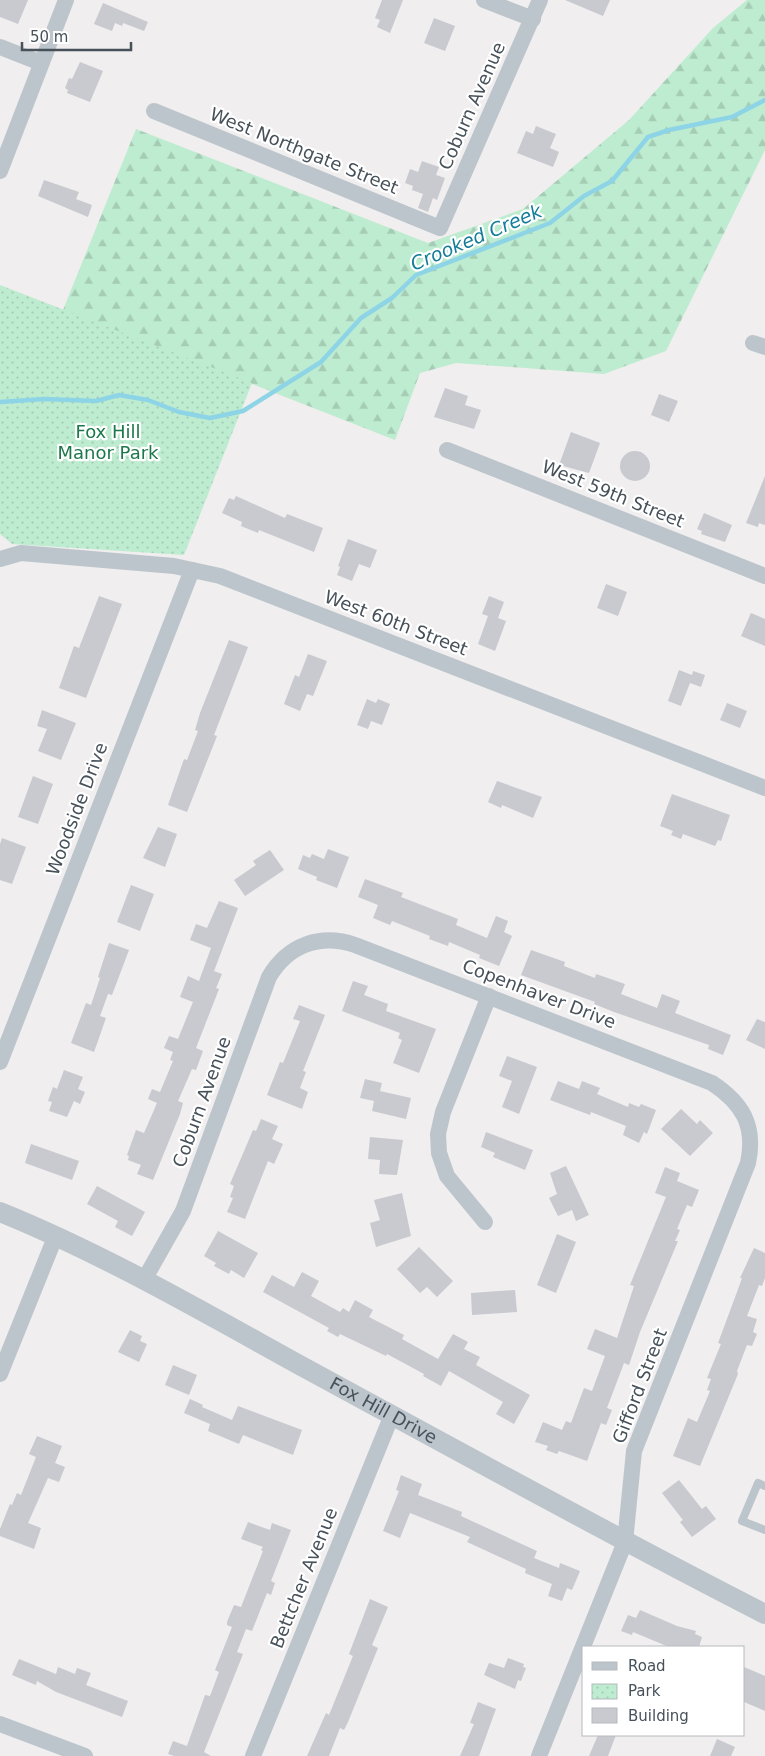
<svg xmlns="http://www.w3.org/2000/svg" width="765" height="1756" font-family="'DejaVu Sans',sans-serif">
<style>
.forest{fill:url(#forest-firs)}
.park{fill:url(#park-dots)}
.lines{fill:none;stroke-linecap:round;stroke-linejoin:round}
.stream{stroke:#8ed4e7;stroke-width:4.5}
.building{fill:#c8cad0}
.service{stroke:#bdc5cc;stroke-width:8}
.minor{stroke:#bdc5cc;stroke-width:16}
.tertiary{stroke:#bdc5cc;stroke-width:20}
.labels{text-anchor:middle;stroke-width:4.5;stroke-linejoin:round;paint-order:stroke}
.street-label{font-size:18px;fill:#47515a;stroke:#fff}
.park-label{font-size:18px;fill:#1c7749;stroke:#fff}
.water-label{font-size:19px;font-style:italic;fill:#147d99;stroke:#fff}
</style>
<defs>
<pattern id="forest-firs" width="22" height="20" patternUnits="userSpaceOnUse" patternTransform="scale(1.25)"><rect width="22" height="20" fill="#beecd0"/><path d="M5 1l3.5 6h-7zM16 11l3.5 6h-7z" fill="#a5ccb5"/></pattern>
<pattern id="park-dots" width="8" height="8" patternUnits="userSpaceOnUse" patternTransform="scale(1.25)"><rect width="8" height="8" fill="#beecd0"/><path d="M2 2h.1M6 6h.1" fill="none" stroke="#a5ccb5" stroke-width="1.8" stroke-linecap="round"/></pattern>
</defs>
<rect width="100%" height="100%" fill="#f0eeee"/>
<path class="forest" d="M747 0H765V150L666 351 604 374 456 363 420 373 395 440 63 310 136 129 428 243 523 209 629 120 713 28Z"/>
<path class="park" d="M0 285 252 383 184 555 12 544 0 534Z"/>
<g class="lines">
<path class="stream" d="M0 402 44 399 96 401 119 395 148 400 179 412 210 418 243 411 321 362 361 318 392 298 416 275 550 223 584 196 612 181 648 137 669 130 732 117 765 100"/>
</g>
<g class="building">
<path d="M0 0H28L18 24 0 17Z"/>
<path d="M382 0H403L390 33 377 27 380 20 375 18Z"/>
<path d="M565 0H610L603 16Z"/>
<path d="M103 3 148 22 144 31 123 23 122 26 115 23 112 31 94 24Z"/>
<path d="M434 18 455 26 445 51 424 43Z"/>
<path d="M80 62 103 71 90 102 67 93 68 90 65 88 69 78 72 79Z"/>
<path d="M536 126 556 134 550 148 559 152 553 167 517 153 526 131 533 134Z"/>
<path d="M422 161 439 167 436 175 445 178 437 200 433 198 428 212 418 208 423 194 412 190 413 186 405 183 410 169 418 172Z"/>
<path d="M44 180 79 192 76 199 92 205 88 217 38 196Z"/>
<path d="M445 388 468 396 465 405 481 410 474 429 434 417Z"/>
<path d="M659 394 678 401 669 422 651 415Z"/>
<path d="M571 432 600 443 589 473 559 465Z"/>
<circle cx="635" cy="466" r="15"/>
<path d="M765 476V525L759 523 758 527 746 523Z"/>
<path d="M236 496 285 518 287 514 323 528 314 552 259 530 258 533 241 526 242 522 222 513 229 498 234 500Z"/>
<path d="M704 513 732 525 725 542 701 534 702 531 697 529Z"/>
<path d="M348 539 377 550 370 568 359 564 352 581 337 575 340 567 338 566Z"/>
<path d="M606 584 627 592 618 616 597 608Z"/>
<path d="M99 596 122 604 86 698 59 688 74 646 79 648Z"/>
<path d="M489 596 504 602 498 618 506 621 495 651 478 644 488 616 482 614Z"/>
<path d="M751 613 765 619V646L741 636Z"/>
<path d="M229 640 248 647 214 735 217 736 187 812 168 805 184 759 187 760 198 731 195 730 200 713Z"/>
<path d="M308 654 327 661 313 696 307 694 300 711 284 704 295 675 299 677Z"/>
<path d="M679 670 692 675 693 671 705 675 701 687 690 683 681 706 668 701Z"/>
<path d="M367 699 376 703 378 699 390 704 382 725 371 721 368 729 357 725Z"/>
<path d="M727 703 747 711 740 728 720 720Z"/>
<path d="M42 710 76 723 61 760 38 751 47 729 37 726Z"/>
<path d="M33 776 53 784 38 824 18 817Z"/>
<path d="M497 781 542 797 533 818 502 805 501 808 488 802Z"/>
<path d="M672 794 730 815 721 841 718 840 715 846 683 834 681 839 671 835 673 831 660 826Z"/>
<path d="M158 827 177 834 165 867 143 858Z"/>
<path d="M2 838 26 847 12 884 0 880V844Z"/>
<path d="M328 849 349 857 337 888 316 880 317 877 298 869 303 855 310 858 312 854 324 859Z"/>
<path d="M270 850 284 870 245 896 234 880 256 865 253 861Z"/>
<path d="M365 879 403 893 401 897 458 919 456 925 487 938 496 916 508 921 504 932 512 936 499 966 479 958 480 955 449 942 448 946 429 939 430 936 392 921 390 925 373 918 378 905 358 897Z"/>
<path d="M131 885 154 894 140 931 117 922Z"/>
<path d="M219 901 238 908 214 971 222 974 216 988 219 989 196 1048 203 1051 196 1070 192 1069 178 1101 183 1103 180 1114 153 1180 137 1174 141 1165 128 1160 129 1156 127 1155 136 1130 144 1133 157 1103 148 1099 152 1089 160 1092 173 1061 170 1060 173 1052 164 1048 169 1036 178 1039 193 1002 180 997 188 976 199 981 211 948 190 940 196 924 207 928Z"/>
<path d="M109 943 129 950 112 995 108 994 100 1016 106 1018 94 1052 71 1043 86 1003 91 1005 100 978 98 977Z"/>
<path d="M531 950 565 962 564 966 595 978 596 974 625 984 621 994 657 1008 662 994 680 1001 675 1013 731 1035 723 1055 708 1049 709 1045 614 1012 594 1004 595 1002 521 975Z"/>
<path d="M353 981 368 986 364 995 388 1004 386 1011 436 1029 419 1073 393 1063 402 1040 398 1038 400 1033 342 1011Z"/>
<path d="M299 1005 325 1015 303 1071 306 1072 300 1088 308 1092 302 1109 267 1095 280 1062 283 1063 300 1021 293 1019Z"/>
<path d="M757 1019 765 1022V1049L746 1040Z"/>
<path d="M507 1056 537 1067 519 1114 502 1107 512 1081 499 1076Z"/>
<path d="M64 1070 83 1077 78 1089 85 1092 80 1104 74 1101 67 1117 49 1111 52 1102 48 1101 53 1087 57 1089Z"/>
<path d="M365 1079 382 1083 380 1091 411 1098 406 1119 372 1111 374 1101 360 1098Z"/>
<path d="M558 1081 579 1089 582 1081 600 1088 597 1094 628 1107 629 1103 639 1107 641 1104 656 1110 647 1134 644 1132 639 1143 623 1135 626 1126 591 1112 590 1115 550 1100Z"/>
<path d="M681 1109 697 1124 700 1120 713 1133 690 1156 661 1129Z"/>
<path d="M261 1119 278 1126 272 1139 283 1144 274 1164 268 1161 245 1219 227 1212 233 1198 230 1197 234 1186 230 1184 253 1130 256 1131Z"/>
<path d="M486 1132 533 1150 525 1170 493 1157 495 1153 481 1147Z"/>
<path d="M370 1137 403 1140 397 1175 379 1174 380 1160 368 1159Z"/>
<path d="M31 1144 79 1161 72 1180 25 1163Z"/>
<path d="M566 1166 589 1215 576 1221 572 1210 558 1216 549 1198 557 1194 550 1173Z"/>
<path d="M665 1167 680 1173 677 1181 699 1190 692 1207 687 1205 677 1229 680 1230 675 1241H678L640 1332 629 1365 624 1363 607 1408 612 1410 606 1425 601 1423 587 1461 559 1451 557 1454 546 1450 548 1446 535 1442 543 1422 562 1430 566 1421 571 1423 584 1388 592 1391 605 1356 587 1349 595 1329 617 1338 634 1286 630 1285 666 1197 655 1193Z"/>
<path d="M97 1186 145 1212 132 1236 115 1227 118 1221 87 1204Z"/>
<path d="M402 1193 411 1236 376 1247 370 1223 380 1220 374 1200Z"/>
<path d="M218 1231 258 1253 244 1278 231 1270 229 1274 214 1266 216 1263 204 1256Z"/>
<path d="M557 1234 576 1242 556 1293 537 1285Z"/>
<path d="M419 1247 453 1281 437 1297 427 1287 420 1293 397 1269Z"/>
<path d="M754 1248 765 1253V1278L762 1286 759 1285 747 1316 757 1319 753 1332 757 1334 752 1346 747 1345 737 1371 738 1374 700 1466 673 1456 688 1418 697 1422 710 1391 707 1390 711 1379 707 1378 721 1344 718 1343 737 1292 742 1278H740Z"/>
<path d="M302 1272 319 1281 311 1296 340 1312 343 1308 349 1312 355 1300 373 1310 369 1317 404 1335 402 1339 438 1359 453 1334 468 1342 464 1349 480 1357 476 1365 530 1395 514 1424 496 1414 503 1402 449 1371 441 1386 423 1376 424 1374 387 1354 386 1356 340 1334 338 1337 327 1331 329 1328 263 1292 272 1275 294 1287Z"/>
<path d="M515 1290 517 1312 472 1315 471 1293Z"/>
<path d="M130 1330 142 1336 140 1341 147 1344 139 1362 118 1352Z"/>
<path d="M173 1365 197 1375 189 1395 165 1385Z"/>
<path d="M190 1399 203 1405 202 1407 232 1420 238 1406 302 1430 293 1455 243 1435 239 1444 208 1431 210 1424 184 1413Z"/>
<path d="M37 1436 62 1446 55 1463 65 1467 59 1482 48 1478 28 1523 41 1528 34 1549 0 1536V1529L10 1504 12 1505 17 1493 21 1495 36 1457 29 1454Z"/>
<path d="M401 1475 422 1484 418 1495 462 1512 461 1516 537 1551 534 1558 559 1568 560 1563 580 1571 572 1590 567 1588 562 1601 548 1596 552 1584 525 1573 526 1569 467 1542 470 1537 410 1513 400 1538 383 1531 399 1491 396 1490Z"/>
<path d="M679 1480 702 1509 706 1506 716 1519 692 1537 680 1522 683 1520 662 1493Z"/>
<path d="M248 1522 270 1530 272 1523 291 1530 271 1581 275 1583 271 1595 267 1593 252 1631 246 1629 237 1652 243 1654 204 1752 211 1756H174L168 1754 173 1741 187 1746 205 1695 210 1696 219 1672 215 1670 232 1627 227 1625V1622L234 1605 241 1607 263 1551 261 1550 263 1547 241 1539Z"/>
<path d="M370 1599 388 1607 372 1645 378 1648 348 1722 344 1730 340 1728 329 1756H307L326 1713 329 1715 353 1656 349 1654Z"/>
<path d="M640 1610 677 1626 696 1631 695 1634 702 1637 699 1647H669L633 1632 632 1635 621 1631 628 1615 636 1618Z"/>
<path d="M508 1658 524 1664 523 1667 526 1668 521 1681 518 1680 515 1689 484 1675 489 1663 504 1668Z"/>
<path d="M19 1659 56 1674 58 1667 75 1674 77 1668 91 1673 86 1685 128 1701 122 1717 56 1692 37 1681 36 1685 12 1675Z"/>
<path d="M744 1667 765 1676V1711L744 1702Z"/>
<path d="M478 1702 496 1709 493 1717 479 1756H460L474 1724 470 1723Z"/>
<path d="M598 1735H616L608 1756H589Z"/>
<path d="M717 1739 735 1747 731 1756H710Z"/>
</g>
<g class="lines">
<path class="service" d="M765 1486 758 1483 742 1521 765 1530"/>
<g class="minor">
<path d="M484 0 533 19"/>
<path d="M0 47 41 63"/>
<path d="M154 111 440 228 540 0"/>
<path d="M0 171 66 0"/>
<path d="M753 343 765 347"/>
<path d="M447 450 765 576"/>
<path d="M0 559 21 553 174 566 220 576 765 788"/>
<path d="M0 1062 192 570"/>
<path d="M485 1222 447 1176 439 1153 438 1134 443 1112 489 996"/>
<path d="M144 1280 183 1211 269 977C288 945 320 933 355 945L712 1083C742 1103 756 1125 748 1163L634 1451 625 1542 539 1756"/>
<path d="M0 1374 56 1235"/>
<path d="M0 1724 85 1756"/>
<path d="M253 1756 392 1415"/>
</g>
<path class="tertiary" id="s1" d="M0 1212C106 1255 205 1313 305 1368 458 1451 610 1535 765 1614"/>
</g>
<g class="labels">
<g class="street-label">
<text transform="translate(472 106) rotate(-66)" y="6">Coburn Avenue</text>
<text transform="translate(304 151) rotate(22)" y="6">West Northgate Street</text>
<text transform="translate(613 494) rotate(22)" y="6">West 59th Street</text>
<text transform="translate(396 623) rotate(21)" y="6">West 60th Street</text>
<text transform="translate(77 809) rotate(-69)" y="6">Woodside Drive</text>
<text transform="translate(539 994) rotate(21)" y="6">Copenhaver Drive</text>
<text transform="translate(202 1102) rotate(-70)" y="6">Coburn Avenue</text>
<text transform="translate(640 1386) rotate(-69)" y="6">Gifford Street</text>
<text dy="6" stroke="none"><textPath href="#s1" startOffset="432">Fox Hill Drive</textPath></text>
<text transform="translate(304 1578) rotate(-68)" y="6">Bettcher Avenue</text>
</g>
<g class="park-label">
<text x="108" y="438">Fox Hill<tspan x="108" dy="21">Manor Park</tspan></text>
</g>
<g class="water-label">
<text transform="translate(476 237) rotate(-23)" y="7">Crooked Creek</text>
</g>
</g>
<rect x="582" y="1646" width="162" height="90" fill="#ffffff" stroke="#b5b9bd"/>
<rect x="592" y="1662" width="25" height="8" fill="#bdc5cc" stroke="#b5b9bd"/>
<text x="628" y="1671" font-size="15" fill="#47515a">Road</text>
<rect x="592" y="1684" width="25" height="15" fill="url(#park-dots)" stroke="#b5b9bd"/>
<text x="628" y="1696" font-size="15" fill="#47515a">Park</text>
<rect x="592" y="1708" width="25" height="15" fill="#c8cad0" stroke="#b5b9bd"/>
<text x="628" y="1721" font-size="15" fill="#47515a">Building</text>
<path d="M22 42v8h109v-8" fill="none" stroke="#47515a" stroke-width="2.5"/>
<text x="30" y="42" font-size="15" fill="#47515a" stroke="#ffffff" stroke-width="4" paint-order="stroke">50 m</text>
</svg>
